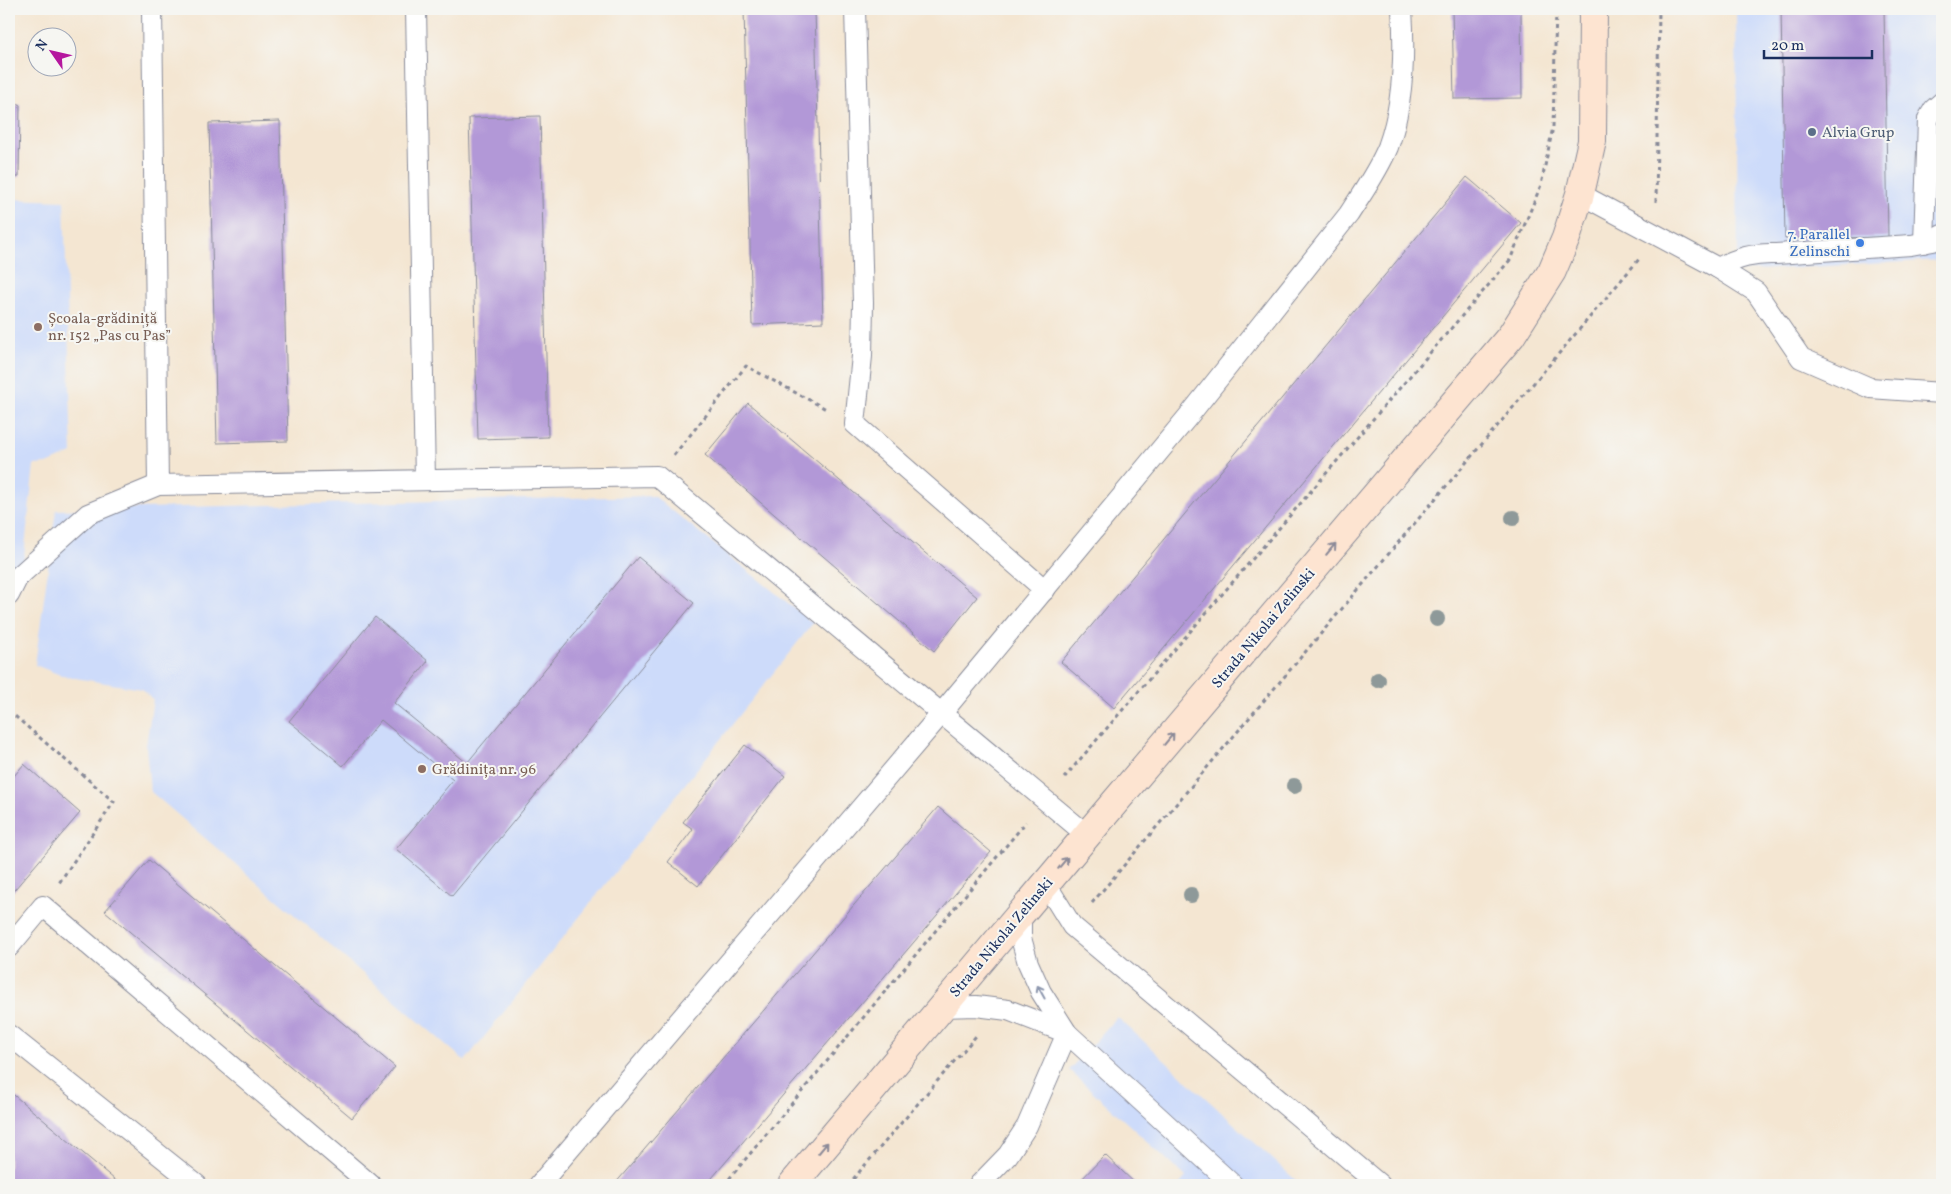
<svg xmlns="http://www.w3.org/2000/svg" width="1951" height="1194" font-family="Vollkorn,serif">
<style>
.built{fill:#cddbfa}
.building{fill:#b298d7}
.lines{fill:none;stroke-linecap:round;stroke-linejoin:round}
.lane-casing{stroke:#888a98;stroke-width:22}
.secondary-casing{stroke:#888a98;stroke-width:30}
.path{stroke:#888a98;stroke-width:3;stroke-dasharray:4 4;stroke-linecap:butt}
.lane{stroke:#fff;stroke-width:20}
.secondary{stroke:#fde4d1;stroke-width:28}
.tree{fill:#8e9999}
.oneway{stroke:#8c8a98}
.oneway2{stroke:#8d97ae}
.service-dot{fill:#5c6f8a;stroke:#f6f6f2;stroke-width:2}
.shop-dot{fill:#3f7fe0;stroke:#f6f6f2;stroke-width:2}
.education-dot{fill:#8d6e63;stroke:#f6f6f2;stroke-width:2}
.labels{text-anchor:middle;stroke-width:4;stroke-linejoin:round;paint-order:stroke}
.service-label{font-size:15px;fill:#4e5e75;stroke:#f6f6f2;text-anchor:start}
.shop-label{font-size:15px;fill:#366cbe;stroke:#f6f6f2;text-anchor:end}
.education-label{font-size:15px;fill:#785e54;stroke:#f6f6f2;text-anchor:start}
.street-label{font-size:15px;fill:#1b2f5e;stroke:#f6f6f2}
</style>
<rect width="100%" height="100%" fill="#f6f6f2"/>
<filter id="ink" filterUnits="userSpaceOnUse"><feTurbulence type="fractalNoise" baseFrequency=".02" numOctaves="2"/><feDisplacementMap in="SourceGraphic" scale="10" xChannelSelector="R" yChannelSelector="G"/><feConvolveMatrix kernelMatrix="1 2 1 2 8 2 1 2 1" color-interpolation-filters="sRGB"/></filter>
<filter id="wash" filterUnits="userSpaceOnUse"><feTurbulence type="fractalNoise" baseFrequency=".0096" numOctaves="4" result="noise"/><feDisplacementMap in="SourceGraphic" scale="20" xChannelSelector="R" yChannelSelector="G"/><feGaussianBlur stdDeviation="1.12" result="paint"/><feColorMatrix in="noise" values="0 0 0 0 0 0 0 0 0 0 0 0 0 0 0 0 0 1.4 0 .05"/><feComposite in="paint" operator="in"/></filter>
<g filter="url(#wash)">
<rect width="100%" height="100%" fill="#f4e6d2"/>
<g class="built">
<path d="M1736 9H1942V260L1738 271Z"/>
<path d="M9 199 64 201 72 453 47 464 34 465 21 583 9 597Z"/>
<path d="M654 496 813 623 465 1061 150 791 146 746 153 700 142 689 63 676 35 665 56 510Z"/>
<path d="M1117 1017 1301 1185H1179L1186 1177 1069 1070Z"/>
</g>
<g id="blocks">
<g class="building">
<path d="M744 9H815L823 322 752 325Z"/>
<path d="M1452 9H1521L1522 98 1454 99Z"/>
<path d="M1781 9H1884L1888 237 1785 239Z"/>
<path d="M9 104H20L19 177H9Z"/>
<path d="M540 116 548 437 478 439 469 118Z"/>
<path d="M280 121 288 441 217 443 209 123Z"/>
<path d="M1467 177 1521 223 1114 708 1061 662Z"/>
<path d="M748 403 977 597 934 651 705 455Z"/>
<path d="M638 557 694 603 452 896 396 849 453 780 381 720 343 766 289 721 375 617 428 661 394 703 467 763Z"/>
<path d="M745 745 785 776 698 886 668 862 693 829 683 822Z"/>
<path d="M24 764 80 813 9 896V782Z"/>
<path d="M938 807 991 852 706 1185H614Z"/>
<path d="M149 860 395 1067 352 1118 105 911Z"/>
<path d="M9 1091 121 1185H17L9 1178Z"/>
<path d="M1105 1155 1137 1185H1076Z"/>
</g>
</g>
</g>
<g filter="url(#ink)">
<use href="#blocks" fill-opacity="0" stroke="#888a98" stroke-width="1"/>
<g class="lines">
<defs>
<g id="lane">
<path d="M152 9 158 485 657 476 1087 835"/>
<path d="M416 9 425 480"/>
<path d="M855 9 863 303 862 356 855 424 1045 590"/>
<path d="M1580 194 1718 268 1756 292 1801 358 1870 388 1942 393"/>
<path d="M1924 243 1928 119 1934 109 1942 102"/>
<path d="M1718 268C1737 258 1754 253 1776 254L1911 245 1933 241 1942 235"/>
<path d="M9 595 18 577 88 514 158 485"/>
<path d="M1046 884 1072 926 1380 1185"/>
<path d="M1021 913V938L1028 963 1041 992 1067 1033 1233 1185"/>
<path d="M9 947 43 906 371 1185"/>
<path d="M942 1007 976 1006 1008 1010 1067 1033"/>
<path d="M9 1035 197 1185"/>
<path d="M539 1185 941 714 1191 413 1349 214C1363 192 1378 171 1388 147 1404 103 1405 54 1402 9"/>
<path d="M979 1185 1008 1155 1027 1126 1067 1033"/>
</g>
<path id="secondary" d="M792 1185 1087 835 1511 336 1552 271 1566 238 1580 194 1592 141 1593 9"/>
</defs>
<use href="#lane" class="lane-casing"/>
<use href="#secondary" class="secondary-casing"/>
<g class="path">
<path d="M1656 202 1659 9"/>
<path d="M674 455 746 366 828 410"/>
<path d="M9 711 114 802 59 883"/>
<path d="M1064 778 1510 260 1541 185 1553 127 1556 9"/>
<path d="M1092 903 1640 258"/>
<path d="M724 1185 1026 822"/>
<path d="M848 1185 976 1036"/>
</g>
<use href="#lane" class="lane"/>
<use href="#secondary" class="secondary"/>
</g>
<g class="tree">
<circle cx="1513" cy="518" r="8"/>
<circle cx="1437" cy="619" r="8"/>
<circle cx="1378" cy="680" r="8"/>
<circle cx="1294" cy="786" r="8"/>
<circle cx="1191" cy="895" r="8"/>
</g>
<defs><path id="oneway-shaft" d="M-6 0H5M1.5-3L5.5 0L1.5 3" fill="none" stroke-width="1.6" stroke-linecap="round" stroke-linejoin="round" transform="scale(1.25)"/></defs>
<g class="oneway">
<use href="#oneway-shaft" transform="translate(1331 549) rotate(-50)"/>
<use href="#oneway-shaft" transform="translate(1169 739) rotate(-50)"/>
<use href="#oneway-shaft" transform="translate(1063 863) rotate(-50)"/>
<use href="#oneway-shaft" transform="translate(823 1148) rotate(-50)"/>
</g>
<use class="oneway2" href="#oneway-shaft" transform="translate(1041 992) rotate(-119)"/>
</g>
<circle class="service-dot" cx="1812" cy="132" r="5"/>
<circle class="shop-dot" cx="1860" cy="243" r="5"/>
<g class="education-dot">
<circle cx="38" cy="327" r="5"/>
<circle cx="422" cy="769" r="5"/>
</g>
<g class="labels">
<g class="service-label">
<text x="1822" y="137">Alvia Grup</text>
</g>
<g class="shop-label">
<text x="1850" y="239">7. Parallel<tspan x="1850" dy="17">Zelinschi</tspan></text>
</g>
<g class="education-label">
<text x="48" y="323">Școala-grădiniță<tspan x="48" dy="17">nr. 152 „Pas cu Pas”</tspan></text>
<text x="432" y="774">Grădinița nr. 96</text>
</g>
<g class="street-label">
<text transform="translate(1263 628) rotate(-50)" y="5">Strada Nikolai Zelinski</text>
<text transform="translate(1001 937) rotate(-50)" y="5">Strada Nikolai Zelinski</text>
</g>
</g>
<rect width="1951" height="1194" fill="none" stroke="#f6f6f2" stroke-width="30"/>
<g transform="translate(52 52) rotate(304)"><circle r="24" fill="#f6f6f2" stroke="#9ea6b7"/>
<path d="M0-4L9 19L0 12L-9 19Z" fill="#b5179e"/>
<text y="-8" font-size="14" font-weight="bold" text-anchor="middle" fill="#1b2f5e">N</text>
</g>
<path d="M1764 50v8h108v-8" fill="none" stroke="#1b2f5e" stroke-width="2.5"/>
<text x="1771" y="50" font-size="15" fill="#1b2f5e" stroke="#f6f6f2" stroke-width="4" paint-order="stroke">20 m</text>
</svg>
